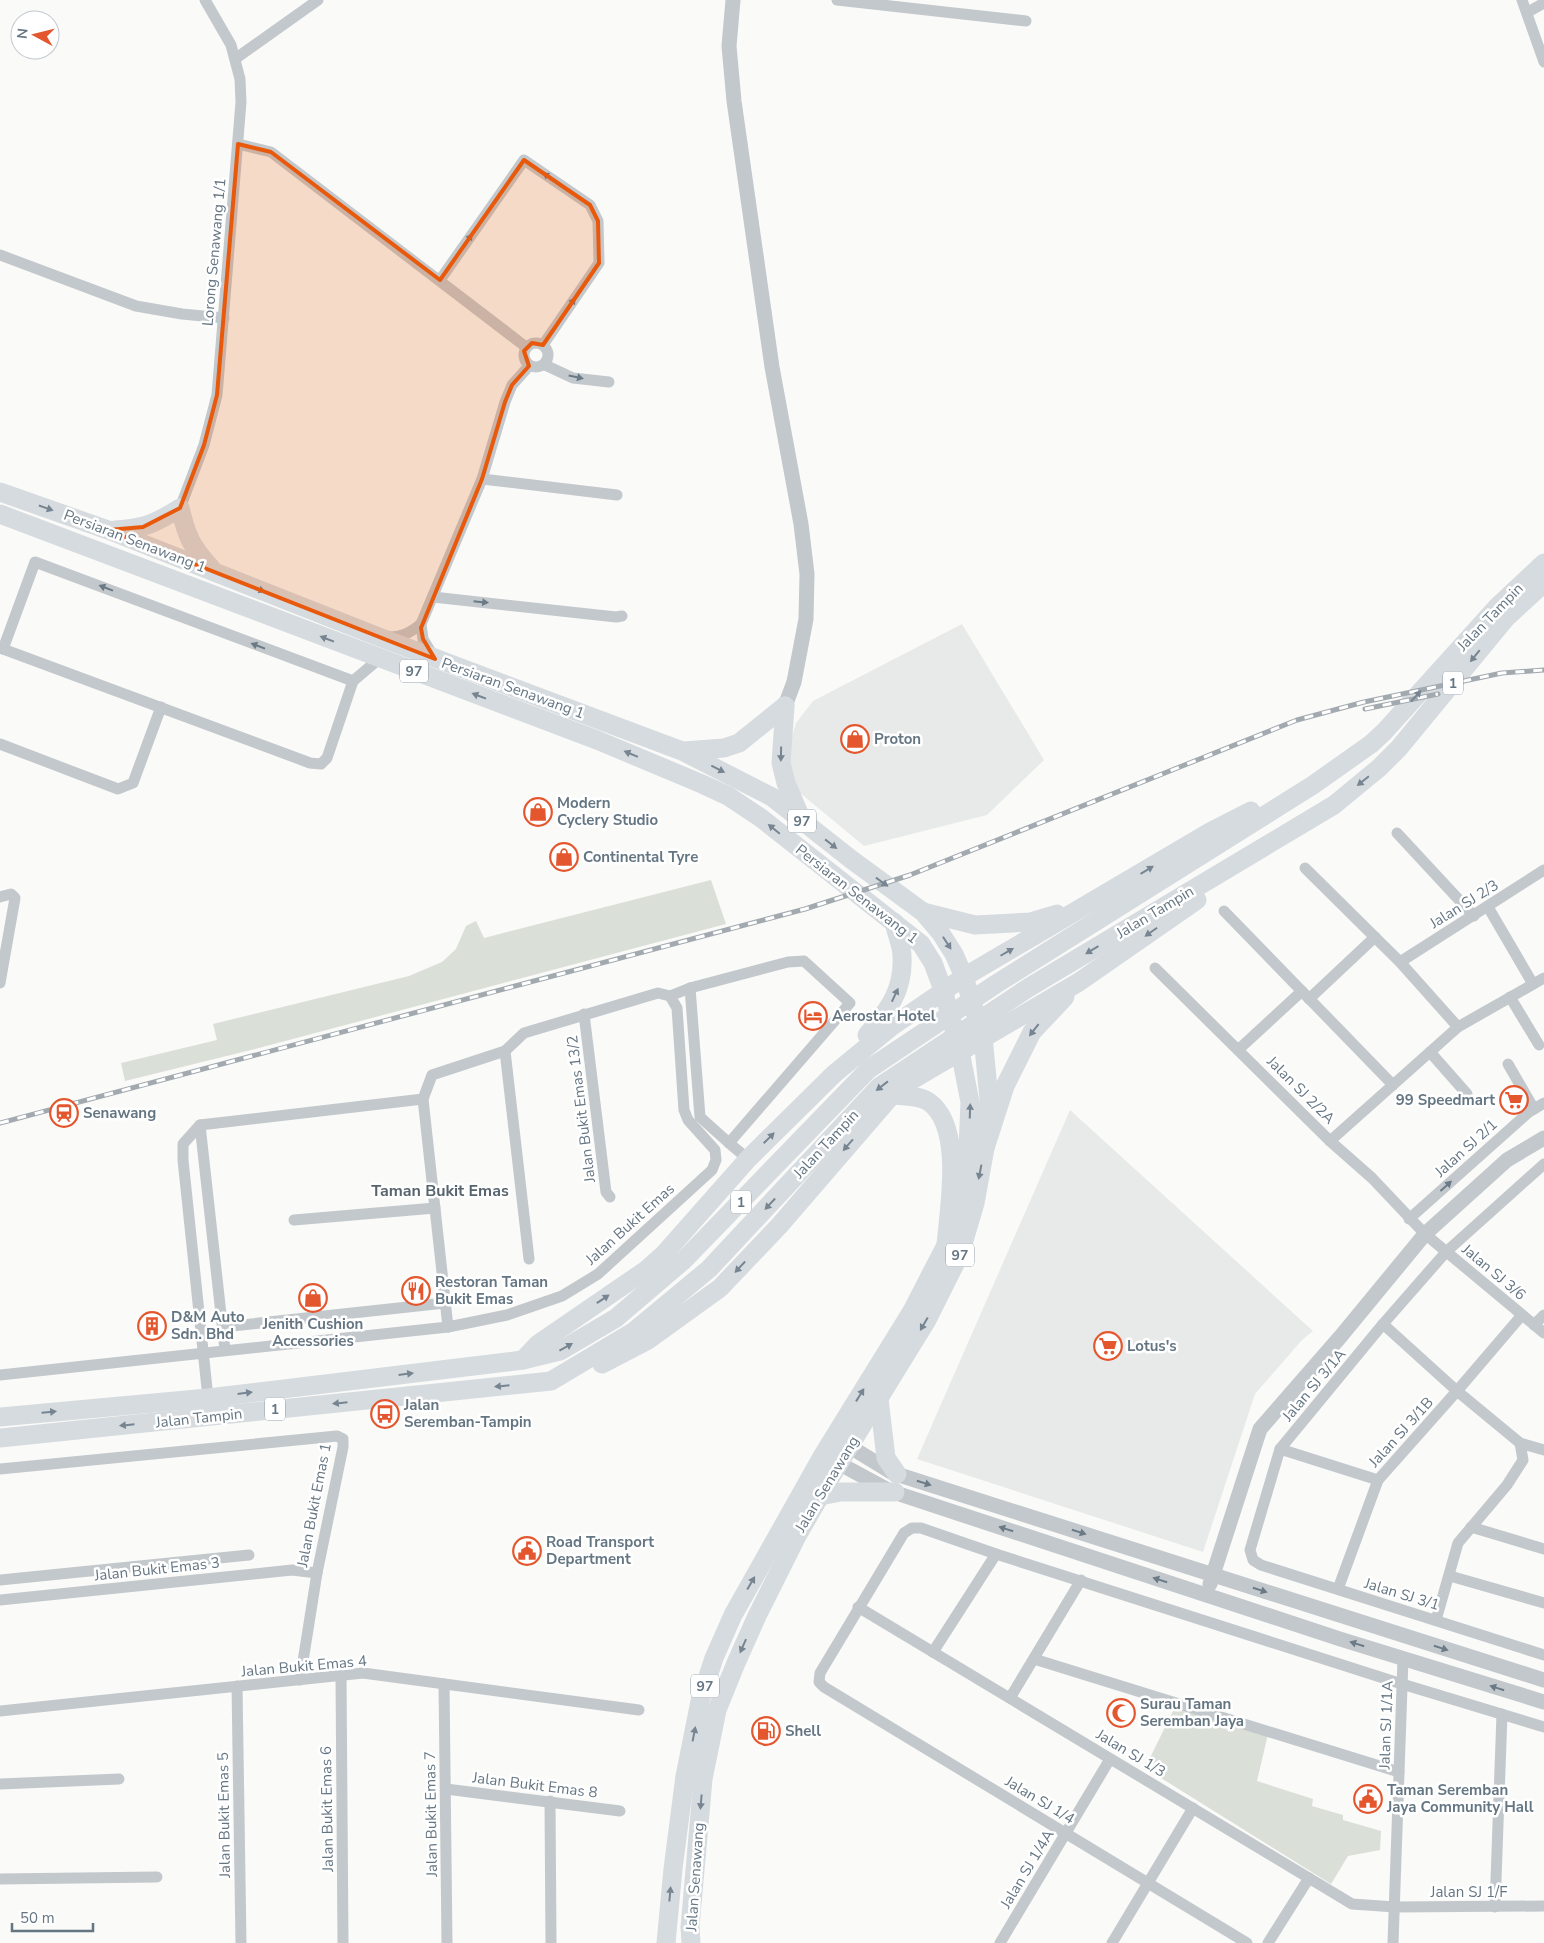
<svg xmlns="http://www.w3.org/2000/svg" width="1544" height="1943" font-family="'Nunito Sans',sans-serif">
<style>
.built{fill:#e8e9e9}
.green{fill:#dadfd7}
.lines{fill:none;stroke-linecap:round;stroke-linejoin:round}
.minor{stroke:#c3c8cc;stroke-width:11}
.tertiary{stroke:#c3c8cc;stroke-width:15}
.primary{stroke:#d6dbdf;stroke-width:19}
.trunk{stroke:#d6dbdf;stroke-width:19}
.rail-casing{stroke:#a2aab0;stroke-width:5}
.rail{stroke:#fff;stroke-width:3;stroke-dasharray:9;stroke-linecap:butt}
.oneway{fill:#6a7a87}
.oneway2{fill:#768591}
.marked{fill:#e8590c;fill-opacity:0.2;stroke:#e8590c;stroke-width:4;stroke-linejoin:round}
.labels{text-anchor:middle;stroke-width:5;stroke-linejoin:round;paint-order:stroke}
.shield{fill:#fff;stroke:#939fa8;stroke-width:1}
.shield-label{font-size:14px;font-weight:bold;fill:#657683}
.street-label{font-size:15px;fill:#657683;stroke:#fff}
.poi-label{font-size:15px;font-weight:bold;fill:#657683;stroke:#fff;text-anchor:start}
.neighbourhood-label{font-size:16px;font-weight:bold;fill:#57646e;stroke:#fff}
</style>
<rect width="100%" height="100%" fill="#fafaf8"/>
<g class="built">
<path d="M962 624 1044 760 987 815 864 846 788 783 787 754 796 723 813 701Z"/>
<path d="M1070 1110 1313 1331 1302 1340 1255 1394 1203 1552 917 1459Z"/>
</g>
<g class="green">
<path d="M711 880 726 924 255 1049 125 1081 121 1063 217 1040 213 1024 409 976 442 962 456 949 466 926 476 921 484 938Z"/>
<path d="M1176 1705 1268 1734 1257 1781 1313 1799 1312 1806 1343 1815V1820L1381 1831 1380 1850 1348 1856 1331 1884 1145 1768Z"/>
</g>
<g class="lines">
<g class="minor">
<path d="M837 0 1026 21"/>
<path d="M1522 0 1544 62"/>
<path d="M1528 12 1544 3"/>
<path d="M235 59 318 0"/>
<path d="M238 144 271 152 526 347"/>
<path d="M0 255 136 306 182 314 224 318"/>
<path d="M440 280 524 160 590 205 598 221 599 263 543 345"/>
<circle cx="536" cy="355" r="12"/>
<path d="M545 365 573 378 609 382"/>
<path d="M482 479 617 495"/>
<path d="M180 508 204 445 217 395 241 102 240 79 231 45 205 0"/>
<path d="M433 597 616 617 622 616"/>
<path d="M389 637C403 637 411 632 421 624"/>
<path d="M0 648 310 763 321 764 327 758 353 681 379 659"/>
<path d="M3 649 35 562 353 681"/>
<path d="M434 657 423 639 421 624 482 479 505 402 512 385 529 366"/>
<path d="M0 744 118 789 133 783 161 707"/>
<path d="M1397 833 1474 916"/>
<path d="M1305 868 1400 962 1458 1027"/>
<path d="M0 897 11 894 15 898 0 983"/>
<path d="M1488 907 1533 984"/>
<path d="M1224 911 1393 1085"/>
<path d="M1400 962 1544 870"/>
<path d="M1155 968 1330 1141 1372 1178 1425 1234 1544 1333"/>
<path d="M690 988 700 1117 729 1143"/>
<path d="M1510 997 1539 1045"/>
<path d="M1309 999 1375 937"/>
<path d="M584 1014 606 1192 610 1197"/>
<path d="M1238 1050 1302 991"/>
<path d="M505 1051 529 1259"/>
<path d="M1430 1052 1467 1094"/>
<path d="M1508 1064 1534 1109"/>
<path d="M200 1125 225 1350"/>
<path d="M1330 1141 1458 1027 1544 978"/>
<path d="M1544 1164 1446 1252 1383 1324 1280 1449 1250 1550 1253 1560 1261 1565 1544 1655"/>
<path d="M1409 1219 1529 1112 1544 1103"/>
<path d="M294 1220 435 1208"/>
<path d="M1383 1324 1457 1391 1520 1443 1544 1450"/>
<path d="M1534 1325 1544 1315"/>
<path d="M223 1327 445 1303"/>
<path d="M448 1327 423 1099 432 1075 505 1051 524 1033 658 993 670 996 690 988 788 962 804 961 850 1003 729 1143 748 1159"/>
<path d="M0 1375 448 1327 507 1315 562 1296 598 1274 712 1170 716 1160 715 1150 688 1120 684 1110 677 1008 670 996"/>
<path d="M208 1398 183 1160V1144L200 1125 423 1099"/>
<path d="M1280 1449 1378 1480"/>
<path d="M0 1469 337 1436 343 1439V1447L317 1573 300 1680"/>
<path d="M1471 1527 1544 1549"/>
<path d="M1450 1576 1544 1603"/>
<path d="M0 1580 249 1555"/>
<path d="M1338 1589 1378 1480 1457 1391 1522 1315"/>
<path d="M0 1600 292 1570 317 1573"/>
<path d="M858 1607 1352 1904 1395 1907 1544 1906"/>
<path d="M1436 1620 1458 1543 1507 1485 1523 1460 1520 1443"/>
<path d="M933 1652 996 1554"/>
<path d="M1034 1659 1399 1772"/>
<path d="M341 1675 343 1943"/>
<path d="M444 1684 447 1943"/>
<path d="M237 1686 241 1943"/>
<path d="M1010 1698 1081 1580"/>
<path d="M0 1711 363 1673 639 1710"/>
<path d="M0 1784 119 1779"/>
<path d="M446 1789 620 1811"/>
<path d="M550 1801 551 1943"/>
<path d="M0 1879 157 1877"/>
<path d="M1495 1907 1502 1714"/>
<path d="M1000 1943 1110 1759"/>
<path d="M1112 1943 1193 1808"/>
<path d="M1247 1943 824 1687 819 1682 820 1673 904 1533 912 1528H921L996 1554 1402 1684 1544 1727"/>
<path d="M1268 1943 1309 1878"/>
<path d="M1393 1943 1403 1659"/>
</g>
<g class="tertiary">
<path d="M733 0 729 46 734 101 772 367 801 524 807 574 806 619 794 682 785 706"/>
<path d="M839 1440 893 1473 1544 1680"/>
<path d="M829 1458 890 1491 1340 1639 1544 1702"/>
<path d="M1210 1584 1260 1429 1341 1336 1425 1234 1507 1160 1544 1138"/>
</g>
<g class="primary">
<path d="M0 492 108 530 379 637 682 751 772 797 852 860 923 912 940 932 954 954 964 977 983 1037 989 1099 985 1148 975 1203 960 1254 927 1320 839 1463 797 1536 757 1616 736 1663 717 1710 703 1779 690 1927 691 1943"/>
<path d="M0 514 597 740 702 784 728 796 761 818 921 944 933 963 943 990 960 1051 970 1102 968 1150 959 1197 946 1245 912 1311 823 1455 733 1615 714 1658 700 1701 685 1776 673 1869 666 1943"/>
<path d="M115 530C146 528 154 524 180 508 187 537 191 546 211 568"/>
<path d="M785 706 781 763 786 783 801 818"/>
<path d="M684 751 724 748 739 743 785 706"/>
<path d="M879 1399 886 1458 897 1474"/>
<path d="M820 1496 841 1492H895"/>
</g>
<g class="trunk">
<path d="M923 912 975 925 1030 922 1057 914"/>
<path d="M867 1035C888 1011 904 990 902 956 902 945 896 933 894 922"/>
<path d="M892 1095C903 1096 919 1095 929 1102 964 1127 949 1208 946 1245"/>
<path d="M985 1148 1005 1086 1032 1032 1065 997"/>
<path d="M523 1360 538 1344 646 1270 664 1254 748 1159 834 1074 891 1027 964 977 1210 832 1251 811"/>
<path d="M602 1364 648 1340 720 1288 779 1226 892 1095 905 1084 1079 982 1197 900"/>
<path d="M0 1417 208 1398 523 1360 560 1351 616 1318 684 1260 869 1069 996 984 1313 785 1371 744 1384 732 1496 608 1544 563"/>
<path d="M0 1438 551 1381 633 1332 709 1269 879 1087 1028 988 1334 805 1379 768 1399 748 1506 618 1544 583"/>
</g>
<defs>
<g id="rail">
<path d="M1365 709 1438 694"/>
<path d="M0 1123 805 909 910 875 1297 720 1364 702 1502 673 1544 670"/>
</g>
</defs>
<use href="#rail" class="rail-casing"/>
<use href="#rail" class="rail"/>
</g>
<defs><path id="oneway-solid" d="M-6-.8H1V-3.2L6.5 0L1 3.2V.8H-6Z" transform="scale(1.25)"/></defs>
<g class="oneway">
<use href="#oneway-solid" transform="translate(549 177) rotate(-146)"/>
<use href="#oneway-solid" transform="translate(468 240) rotate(-55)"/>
<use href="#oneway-solid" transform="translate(571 304) rotate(-56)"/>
<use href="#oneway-solid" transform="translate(576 377) rotate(12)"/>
<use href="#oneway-solid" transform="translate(106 588) rotate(-159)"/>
<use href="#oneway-solid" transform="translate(481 602) rotate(6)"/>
<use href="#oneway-solid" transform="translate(258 646) rotate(-159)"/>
<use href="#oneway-solid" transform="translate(1446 1186) rotate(-42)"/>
<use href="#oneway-solid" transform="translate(924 1483) rotate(18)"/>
<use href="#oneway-solid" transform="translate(1006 1529) rotate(-162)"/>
<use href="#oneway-solid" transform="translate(1079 1532) rotate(18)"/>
<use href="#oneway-solid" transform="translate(1160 1580) rotate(-162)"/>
<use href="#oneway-solid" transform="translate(1260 1590) rotate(18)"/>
<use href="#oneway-solid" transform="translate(1357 1644) rotate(-163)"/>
<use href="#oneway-solid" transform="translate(1441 1648) rotate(18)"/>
<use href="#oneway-solid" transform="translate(1497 1688) rotate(-163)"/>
</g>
<g class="oneway2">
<use href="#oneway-solid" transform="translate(46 508) rotate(19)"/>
<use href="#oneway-solid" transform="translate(258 589) rotate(22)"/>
<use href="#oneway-solid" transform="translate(327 639) rotate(-159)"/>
<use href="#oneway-solid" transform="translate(1475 656) rotate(129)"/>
<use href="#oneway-solid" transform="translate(479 696) rotate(-159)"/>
<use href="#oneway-solid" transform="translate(1416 696) rotate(-48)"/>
<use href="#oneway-solid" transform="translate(631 754) rotate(-157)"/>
<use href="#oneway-solid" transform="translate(781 754) rotate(91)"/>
<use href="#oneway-solid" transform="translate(718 769) rotate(27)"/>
<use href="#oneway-solid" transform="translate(1363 781) rotate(141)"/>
<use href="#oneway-solid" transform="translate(774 829) rotate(-141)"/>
<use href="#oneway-solid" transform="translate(831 844) rotate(38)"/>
<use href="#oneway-solid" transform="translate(1147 870) rotate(-31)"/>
<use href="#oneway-solid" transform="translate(882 882) rotate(36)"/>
<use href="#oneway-solid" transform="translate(1151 932) rotate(145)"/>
<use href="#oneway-solid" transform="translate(947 943) rotate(57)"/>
<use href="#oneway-solid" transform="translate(1092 950) rotate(149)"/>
<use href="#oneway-solid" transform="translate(1007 952) rotate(-30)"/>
<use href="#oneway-solid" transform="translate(895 995) rotate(-65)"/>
<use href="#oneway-solid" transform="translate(1034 1030) rotate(128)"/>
<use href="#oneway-solid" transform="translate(882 1086) rotate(142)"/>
<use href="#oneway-solid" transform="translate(970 1111) rotate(-88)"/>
<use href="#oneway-solid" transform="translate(769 1138) rotate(-45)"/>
<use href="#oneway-solid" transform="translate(848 1145) rotate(131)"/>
<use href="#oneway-solid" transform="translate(980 1172) rotate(101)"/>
<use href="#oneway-solid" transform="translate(770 1204) rotate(133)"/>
<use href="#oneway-solid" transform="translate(740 1267) rotate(133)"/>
<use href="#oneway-solid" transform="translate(603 1299) rotate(-34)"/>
<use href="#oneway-solid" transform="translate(924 1324) rotate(120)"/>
<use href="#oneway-solid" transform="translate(566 1347) rotate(-29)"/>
<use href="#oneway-solid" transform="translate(406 1374) rotate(-7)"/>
<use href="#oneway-solid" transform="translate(502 1386) rotate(174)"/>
<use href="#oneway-solid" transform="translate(245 1393) rotate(-7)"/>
<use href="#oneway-solid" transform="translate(860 1395) rotate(-58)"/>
<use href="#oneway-solid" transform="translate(340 1403) rotate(174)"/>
<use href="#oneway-solid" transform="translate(49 1412) rotate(-5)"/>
<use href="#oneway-solid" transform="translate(127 1425) rotate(174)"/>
<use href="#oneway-solid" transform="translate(751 1583) rotate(-60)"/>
<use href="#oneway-solid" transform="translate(743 1646) rotate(114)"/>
<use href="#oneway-solid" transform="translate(694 1734) rotate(-79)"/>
<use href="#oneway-solid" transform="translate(701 1802) rotate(95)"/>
<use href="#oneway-solid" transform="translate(670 1894) rotate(-85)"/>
</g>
<path class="marked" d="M238 144 271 152 440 280 524 160 590 205 598 221 599 263 543 345 532 343 524 351 529 366 512 385 505 402 482 479 421 628 423 639 435 659 108 530 143 527 180 508 204 445 217 395Z"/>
<defs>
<symbol id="shop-ring" viewBox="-11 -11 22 22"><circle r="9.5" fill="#fff" stroke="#e4572e" stroke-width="1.5"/><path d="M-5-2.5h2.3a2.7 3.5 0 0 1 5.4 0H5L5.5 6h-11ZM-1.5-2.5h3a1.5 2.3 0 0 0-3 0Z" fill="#e4572e"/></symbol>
<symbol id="hotel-ring" viewBox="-11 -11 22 22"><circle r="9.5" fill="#fff" stroke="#e4572e" stroke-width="1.5"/><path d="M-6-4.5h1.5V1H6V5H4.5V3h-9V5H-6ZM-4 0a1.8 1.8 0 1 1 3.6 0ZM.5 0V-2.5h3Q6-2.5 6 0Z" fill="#e4572e"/></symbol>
<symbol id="supermarket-ring" viewBox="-11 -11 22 22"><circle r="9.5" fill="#fff" stroke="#e4572e" stroke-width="1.5"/><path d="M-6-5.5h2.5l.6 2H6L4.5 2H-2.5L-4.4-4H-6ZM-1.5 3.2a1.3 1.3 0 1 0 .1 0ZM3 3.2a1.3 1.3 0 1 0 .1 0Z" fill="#e4572e"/></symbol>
<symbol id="station-ring" viewBox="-11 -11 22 22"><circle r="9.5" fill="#fff" stroke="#e4572e" stroke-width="1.5"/><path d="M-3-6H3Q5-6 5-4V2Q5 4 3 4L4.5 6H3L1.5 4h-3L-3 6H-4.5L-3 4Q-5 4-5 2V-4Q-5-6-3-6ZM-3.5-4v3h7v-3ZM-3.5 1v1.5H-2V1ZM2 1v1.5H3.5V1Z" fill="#e4572e"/></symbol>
<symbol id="restaurant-ring" viewBox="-11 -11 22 22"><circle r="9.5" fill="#fff" stroke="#e4572e" stroke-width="1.5"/><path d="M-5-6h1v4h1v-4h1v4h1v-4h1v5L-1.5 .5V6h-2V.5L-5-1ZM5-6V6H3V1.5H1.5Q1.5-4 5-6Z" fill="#e4572e"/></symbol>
<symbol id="building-ring" viewBox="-11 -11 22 22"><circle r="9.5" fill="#fff" stroke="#e4572e" stroke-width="1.5"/><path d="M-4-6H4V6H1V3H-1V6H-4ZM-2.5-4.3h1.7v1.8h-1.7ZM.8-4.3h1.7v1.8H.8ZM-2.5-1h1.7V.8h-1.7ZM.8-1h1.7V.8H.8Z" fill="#e4572e"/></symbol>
<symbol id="bus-ring" viewBox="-11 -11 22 22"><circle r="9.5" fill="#fff" stroke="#e4572e" stroke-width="1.5"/><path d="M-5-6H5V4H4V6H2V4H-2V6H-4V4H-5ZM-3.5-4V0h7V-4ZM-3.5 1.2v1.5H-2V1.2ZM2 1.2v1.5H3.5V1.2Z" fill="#e4572e"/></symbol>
<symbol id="civic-ring" viewBox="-11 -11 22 22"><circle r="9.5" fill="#fff" stroke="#e4572e" stroke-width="1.5"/><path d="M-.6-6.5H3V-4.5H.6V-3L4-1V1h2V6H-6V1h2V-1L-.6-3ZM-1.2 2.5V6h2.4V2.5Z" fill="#e4572e"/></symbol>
<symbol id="mosque-ring" viewBox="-11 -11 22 22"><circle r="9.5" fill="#fff" stroke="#e4572e" stroke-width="1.5"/><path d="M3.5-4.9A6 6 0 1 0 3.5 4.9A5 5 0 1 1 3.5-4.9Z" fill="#e4572e"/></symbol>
<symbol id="fuel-ring" viewBox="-11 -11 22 22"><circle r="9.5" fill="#fff" stroke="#e4572e" stroke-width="1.5"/><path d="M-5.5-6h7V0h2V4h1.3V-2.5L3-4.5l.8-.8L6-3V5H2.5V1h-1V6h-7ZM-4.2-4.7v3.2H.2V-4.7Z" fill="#e4572e"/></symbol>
</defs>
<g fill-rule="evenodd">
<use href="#shop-ring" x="839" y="723" width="32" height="32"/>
<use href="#shop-ring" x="522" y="796" width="32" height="32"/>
<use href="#shop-ring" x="548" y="841" width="32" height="32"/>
<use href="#hotel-ring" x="797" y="1000" width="32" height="32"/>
<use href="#supermarket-ring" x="1498" y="1084" width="32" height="32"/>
<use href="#station-ring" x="48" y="1097" width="32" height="32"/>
<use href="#restaurant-ring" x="400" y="1275" width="32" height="32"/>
<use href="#shop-ring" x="297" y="1282" width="32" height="32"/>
<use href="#building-ring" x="136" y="1310" width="32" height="32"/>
<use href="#supermarket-ring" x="1092" y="1330" width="32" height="32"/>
<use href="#bus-ring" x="369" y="1398" width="32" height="32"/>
<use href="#civic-ring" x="511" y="1535" width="32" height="32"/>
<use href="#mosque-ring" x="1105" y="1697" width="32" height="32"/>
<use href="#fuel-ring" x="750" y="1715" width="32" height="32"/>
<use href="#civic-ring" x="1352" y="1783" width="32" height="32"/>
</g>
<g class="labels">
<g class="shield">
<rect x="400" y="659.5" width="28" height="23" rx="4"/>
<rect x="1443" y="671.5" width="20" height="23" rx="4"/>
<rect x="788" y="809.5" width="28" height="23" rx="4"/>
<rect x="731" y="1190.5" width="20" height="23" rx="4"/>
<rect x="946" y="1243.5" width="28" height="23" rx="4"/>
<rect x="265" y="1397.5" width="20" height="23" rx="4"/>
<rect x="691" y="1674.5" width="28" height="23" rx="4"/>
</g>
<g class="shield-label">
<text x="414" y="676">97</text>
<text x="1453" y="688">1</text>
<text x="802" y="826">97</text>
<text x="741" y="1207">1</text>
<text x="960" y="1260">97</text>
<text x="275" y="1414">1</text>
<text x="705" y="1691">97</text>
</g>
<g class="street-label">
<text transform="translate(214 252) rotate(-85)" y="5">Lorong Senawang 1/1</text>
<text transform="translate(135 541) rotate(21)" y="5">Persiaran Senawang 1</text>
<text transform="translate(1490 617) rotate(-46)" y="5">Jalan Tampin</text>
<text transform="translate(513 688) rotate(20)" y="5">Persiaran Senawang 1</text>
<text transform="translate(857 894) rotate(38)" y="5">Persiaran Senawang 1</text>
<text transform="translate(1464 904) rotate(-32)" y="5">Jalan SJ 2/3</text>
<text transform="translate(1155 912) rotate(-31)" y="5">Jalan Tampin</text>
<text transform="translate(1301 1090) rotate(45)" y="5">Jalan SJ 2/2A</text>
<text transform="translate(581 1109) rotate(-97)" y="5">Jalan Bukit Emas 13/2</text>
<text transform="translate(826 1144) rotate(-47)" y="5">Jalan Tampin</text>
<text transform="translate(1466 1148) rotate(-42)" y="5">Jalan SJ 2/1</text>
<text transform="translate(630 1224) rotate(-42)" y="5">Jalan Bukit Emas</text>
<text transform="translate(1494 1272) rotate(40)" y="5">Jalan SJ 3/6</text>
<text transform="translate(1314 1385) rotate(-50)" y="5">Jalan SJ 3/1A</text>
<text transform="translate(199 1418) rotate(-6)" y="5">Jalan Tampin</text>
<text transform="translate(1401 1432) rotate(-48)" y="5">Jalan SJ 3/1B</text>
<text transform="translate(827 1484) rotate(-59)" y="5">Jalan Senawang</text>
<text transform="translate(314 1505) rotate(-79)" y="5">Jalan Bukit Emas 1</text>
<text transform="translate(157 1569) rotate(-6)" y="5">Jalan Bukit Emas 3</text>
<text transform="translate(1402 1594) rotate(17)" y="5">Jalan SJ 3/1</text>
<text transform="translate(304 1666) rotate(-5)" y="5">Jalan Bukit Emas 4</text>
<text transform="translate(1386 1725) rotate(-88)" y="5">Jalan SJ 1/1A</text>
<text transform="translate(1131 1753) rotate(31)" y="5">Jalan SJ 1/3</text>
<text transform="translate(535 1785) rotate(7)" y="5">Jalan Bukit Emas 8</text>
<text transform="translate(1040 1800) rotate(31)" y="5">Jalan SJ 1/4</text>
<text transform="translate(327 1809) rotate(-91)" y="5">Jalan Bukit Emas 6</text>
<text transform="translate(431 1814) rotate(-91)" y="5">Jalan Bukit Emas 7</text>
<text transform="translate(224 1815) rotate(-91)" y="5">Jalan Bukit Emas 5</text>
<text transform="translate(1027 1869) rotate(-59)" y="5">Jalan SJ 1/4A</text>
<text transform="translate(695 1877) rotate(-86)" y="5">Jalan Senawang</text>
<text x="1469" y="1897">Jalan SJ 1/F</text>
</g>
<g class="poi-label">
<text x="874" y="744">Proton</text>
<text x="557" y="808">Modern<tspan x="557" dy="17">Cyclery Studio</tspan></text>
<text x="583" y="862">Continental Tyre</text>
<text x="832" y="1021">Aerostar Hotel</text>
<text x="1495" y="1105" text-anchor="end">99 Speedmart</text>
<text x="83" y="1118">Senawang</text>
<text x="435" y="1287">Restoran Taman<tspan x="435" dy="17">Bukit Emas</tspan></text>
<text x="171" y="1322">D&amp;M Auto<tspan x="171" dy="17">Sdn. Bhd</tspan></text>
<text x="313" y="1329" text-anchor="middle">Jenith Cushion<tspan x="313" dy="17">Accessories</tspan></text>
<text x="1127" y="1351">Lotus's</text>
<text x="404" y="1410">Jalan<tspan x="404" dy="17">Seremban-Tampin</tspan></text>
<text x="546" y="1547">Road Transport<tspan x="546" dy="17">Department</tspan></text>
<text x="1140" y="1709">Surau Taman<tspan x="1140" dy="17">Seremban Jaya</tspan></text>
<text x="785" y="1736">Shell</text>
<text x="1387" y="1795">Taman Seremban<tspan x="1387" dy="17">Jaya Community Hall</tspan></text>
</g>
<g class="neighbourhood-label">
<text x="440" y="1196">Taman Bukit Emas</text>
</g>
</g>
<g transform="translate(35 35) rotate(277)"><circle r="24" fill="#ffffff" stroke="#c1c8cd"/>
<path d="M0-4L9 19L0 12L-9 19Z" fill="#e4572e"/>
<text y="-8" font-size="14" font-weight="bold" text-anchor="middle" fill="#657683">N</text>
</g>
<path d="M12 1923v8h81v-8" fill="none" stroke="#657683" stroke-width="2.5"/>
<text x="20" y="1923" font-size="15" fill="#657683" stroke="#ffffff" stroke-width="4" paint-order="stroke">50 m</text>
</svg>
